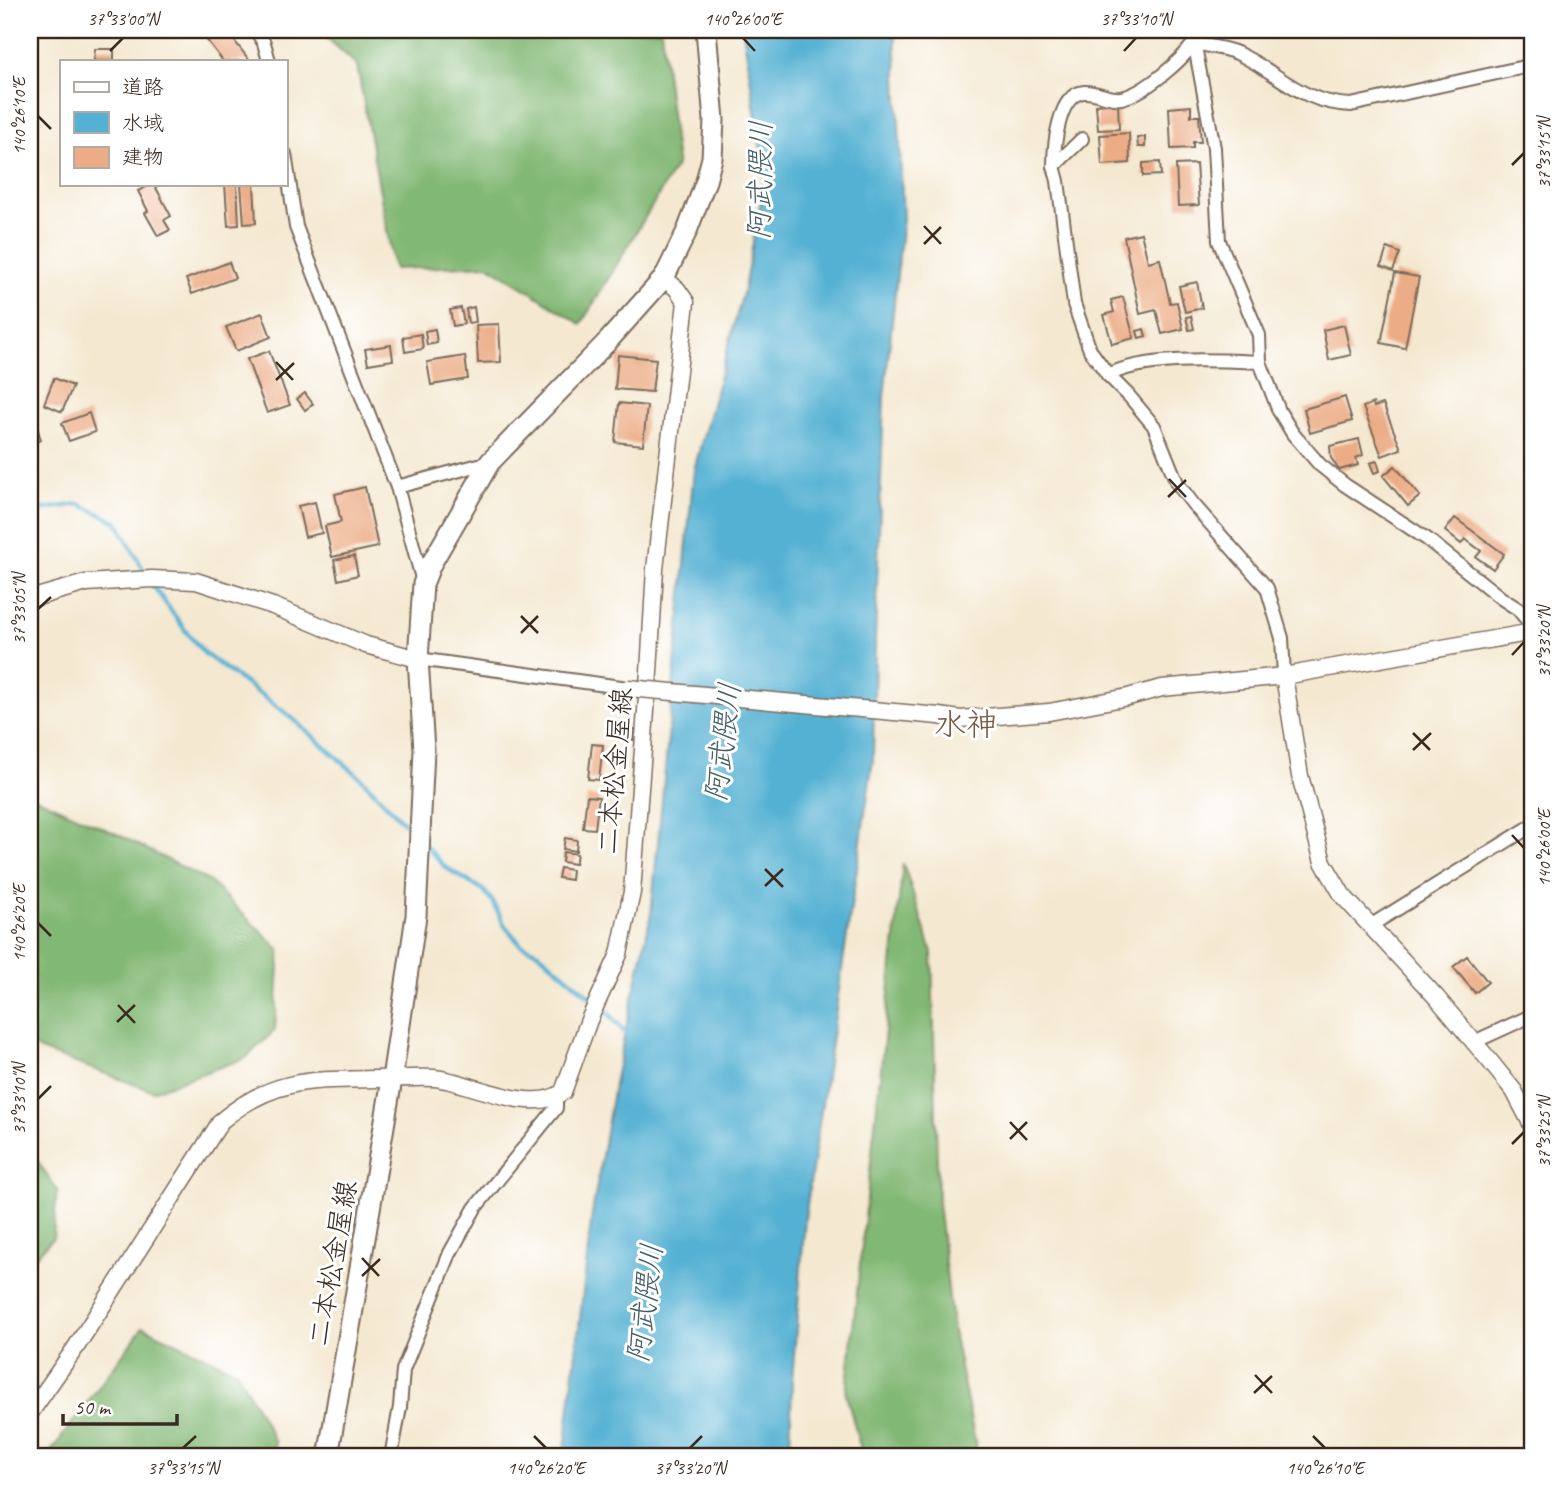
<svg xmlns="http://www.w3.org/2000/svg" width="1563" height="1487" font-family="Caveat,'Klee One',sans-serif">
<style>
.forest{fill:#82b875;stroke:#5e714a;stroke-width:2}
.water{fill:#54b1d3;stroke:#486e78;stroke-width:2}
.lines{fill:none;stroke-linecap:round;stroke-linejoin:round}
.stream{stroke:#54b1d3;stroke-width:4.5}
.building{fill:#ecac85}
.minor-casing{stroke:#7c6c5c;stroke-width:16}
.tertiary-casing{stroke:#7c6c5c;stroke-width:19}
.primary-casing{stroke:#7c6c5c;stroke-width:23}
.minor{stroke:#fff;stroke-width:12}
.tertiary{stroke:#fff;stroke-width:16}
.primary{stroke:#fff;stroke-width:19}
.tertiary-bridge-casing{stroke:#7c6c5c;stroke-width:19;stroke-linecap:butt}
.tertiary-bridge{stroke:#fff;stroke-width:16}
.ticks{fill:none;stroke:#3b2a1e;stroke-width:2.5}
.labels{text-anchor:middle;stroke-width:6;stroke-linejoin:round;paint-order:stroke}
.street-label{font-size:28px;fill:#3b2a1e;stroke:#fff}
.water-label{font-size:30px;font-style:italic;fill:#456066;stroke:#fff}
.quarter-label{font-size:32px;fill:#795842;stroke:#fff}
.neatline{fill:none;stroke:#3b2a1e;stroke-width:2.5}
.ticks-label{font-size:18px;text-anchor:middle;fill:#3b2a1e}
</style>
<rect width="100%" height="100%" fill="#fff"/>
<filter id="ink" filterUnits="userSpaceOnUse"><feTurbulence type="fractalNoise" baseFrequency=".0143" numOctaves="2"/><feDisplacementMap in="SourceGraphic" scale="14" xChannelSelector="R" yChannelSelector="G"/><feConvolveMatrix kernelMatrix="1 2 1 2 8 2 1 2 1" color-interpolation-filters="sRGB"/></filter>
<filter id="wash" filterUnits="userSpaceOnUse"><feTurbulence type="fractalNoise" baseFrequency=".00686" numOctaves="4" result="noise"/><feDisplacementMap in="SourceGraphic" scale="28" xChannelSelector="R" yChannelSelector="G"/><feGaussianBlur stdDeviation="1.57" result="paint"/><feColorMatrix in="noise" values="0 0 0 0 0 0 0 0 0 0 0 0 0 0 0 0 0 1.4 0 .05"/><feComposite in="paint" operator="in"/></filter>
<g filter="url(#wash)">
<rect width="100%" height="100%" fill="#f4e8d0"/>
<g class="forest">
<path d="M318 30H661L677 164 581 324 488 265 394 269 357 65Z"/>
<path d="M30 795 119 835 209 881 280 950 275 1030 246 1058 153 1091 40 1050 30 1044Z"/>
<path d="M903 863 932 952 938 1203 953 1331 978 1457H863L846 1394Z"/>
<path d="M30 1158 36 1159 57 1190 53 1238 30 1262Z"/>
<path d="M143 1327 237 1371 275 1442 274 1457H47Z"/>
</g>
<path class="water" d="M743 30H895L903 219 884 397 875 640 873 760 805 1218 792 1380 790 1457H564L592 1214 615 1079 651 914 694 470 744 289 765 179Z"/>
<g class="lines">
<g class="stream">
<path d="M30 511 79 504 117 522 147 576"/>
<path d="M151 583 185 630 205 654 286 713 362 779 412 831"/>
<path d="M425 845 445 867 484 891 493 902 505 926 521 945 538 952 594 1000"/>
<path d="M601 1004 627 1035"/>
</g>
</g>
<g id="blocks">
<g class="building">
<path d="M199 30H226L250 61H223Z"/>
<path d="M95 49H114V61H94Z"/>
<path d="M1118 103 1119 129 1098 130 1096 105Z"/>
<path d="M1191 106V116H1199L1201 142H1193V148L1171 149 1169 108Z"/>
<path d="M1129 133 1130 163 1102 165 1100 135Z"/>
<path d="M1145 137V147H1138L1137 138Z"/>
<path d="M1160 162 1161 175 1143 176V163Z"/>
<path d="M1196 164 1199 205 1178 206 1176 165Z"/>
<path d="M152 184H154L171 216 164 220 170 230 158 236 145 213 148 211 138 191Z"/>
<path d="M225 184H237L239 225 228 226Z"/>
<path d="M241 184H254L256 223 244 224Z"/>
<path d="M1141 233 1148 262 1160 259 1170 303 1177 302 1183 329 1162 334 1156 310 1140 314 1124 237Z"/>
<path d="M1387 248 1400 253 1393 271 1381 266Z"/>
<path d="M229 262 235 278 192 294 186 279Z"/>
<path d="M1395 273 1419 277 1405 348 1381 343Z"/>
<path d="M1197 282 1202 308 1185 312 1179 286Z"/>
<path d="M1123 297 1134 338 1112 344 1104 315 1114 312 1111 300Z"/>
<path d="M474 307 476 322 468 323 466 309Z"/>
<path d="M461 308 464 324 453 326 450 310Z"/>
<path d="M262 313 271 337 236 351 226 327Z"/>
<path d="M1191 316 1194 329 1189 330 1186 317Z"/>
<path d="M499 324 501 362 478 363 476 325Z"/>
<path d="M1344 325 1351 355 1329 360 1323 330Z"/>
<path d="M435 329 437 343 427 345 425 331Z"/>
<path d="M1144 329 1146 336 1139 338 1137 331Z"/>
<path d="M421 334 423 349 405 352 403 337Z"/>
<path d="M391 345 393 360 368 364 365 349Z"/>
<path d="M269 351 290 405 267 413 247 359Z"/>
<path d="M618 355 656 359 652 392 615 389Z"/>
<path d="M465 356 468 379 431 385 427 362Z"/>
<path d="M54 378 73 386 62 412 44 404Z"/>
<path d="M305 393 313 404 305 410 297 399Z"/>
<path d="M1345 397 1352 421 1310 433 1304 409Z"/>
<path d="M619 403 647 406 643 445 615 442Z"/>
<path d="M1373 403 1374 407 1383 404 1401 449 1382 456 1363 407Z"/>
<path d="M89 413 95 432 69 441 62 423Z"/>
<path d="M37 427 41 440 30 444V429Z"/>
<path d="M1359 439 1363 455 1356 458 1358 465 1339 470 1331 458 1330 446Z"/>
<path d="M1377 461 1380 471 1374 473 1370 463Z"/>
<path d="M1395 466 1420 496 1408 506 1383 476Z"/>
<path d="M365 487 378 547 332 557 325 526 341 522 335 494Z"/>
<path d="M315 502 322 533 305 537 298 506Z"/>
<path d="M1455 518 1504 554 1493 569 1476 557 1481 551 1465 539 1461 544 1445 531Z"/>
<path d="M354 556 358 575 338 580 334 560Z"/>
<path d="M629 728 634 729 633 740 628 739Z"/>
<path d="M592 744 603 745 599 780 588 779Z"/>
<path d="M587 796 599 797 595 829 583 828Z"/>
<path d="M565 838 577 840 576 851 563 849Z"/>
<path d="M563 852 577 854 575 864 562 862Z"/>
<path d="M560 868 572 870 571 880 558 878Z"/>
<path d="M1467 956 1488 982 1475 993 1453 967Z"/>
</g>
</g>
</g>
<g filter="url(#ink)">
<use href="#blocks" fill-opacity="0" stroke="#7c6c5c" stroke-width="2"/>
<g class="lines">
<defs>
<g id="minor">
<path d="M256 30 264 43 269 61"/>
<path d="M1192 30 1214 148 1219 241 1259 335 1260 362 1279 411 1293 434 1320 465 1345 485 1427 539 1501 598 1518 609 1527 620 1531 632"/>
<path d="M1082 139 1054 166 1058 181 1074 304 1090 350 1108 375 1129 396 1154 426 1177 483 1193 504 1267 588 1282 638 1284 676"/>
<path d="M285 154 296 227 397 487 423 582"/>
<path d="M1054 166C1054 146 1058 94 1084 92 1097 91 1109 100 1121 98 1144 94 1181 61 1194 43 1208 46 1225 48 1237 53 1280 73 1300 103 1351 105L1533 65"/>
<path d="M1108 375C1147 356 1216 360 1260 362"/>
<path d="M397 487 490 462"/>
<path d="M418 659 628 688"/>
<path d="M1370 926 1533 825"/>
<path d="M1474 1042 1533 1015"/>
<path d="M391 1457 400 1407 403 1370 450 1253 475 1208 556 1108V1097"/>
</g>
<g id="tertiary">
<path d="M30 599 86 583 152 579 196 581 273 606 366 645 418 659"/>
<path d="M1284 676 1300 776 1323 862 1343 896 1437 998 1489 1060 1514 1091 1533 1127"/>
<path d="M939 716 960 719 1049 712 1128 697 1162 688 1284 676 1533 632"/>
<path d="M30 1413 76 1347 221 1121C272 1078 311 1080 375 1079 395 1079 415 1077 434 1078 470 1081 531 1116 563 1092L589 1020 619 954 632 892 649 672 655 569 686 302 677 289 664 278"/>
</g>
<path id="primary" d="M328 1457 392 1079 416 916 424 750 418 659 423 584 431 564 490 462 607 342 664 278 687 231 706 181 712 158 714 120 706 30"/>
</defs>
<use href="#minor" class="minor-casing"/>
<use href="#tertiary" class="tertiary-casing"/>
<use href="#primary" class="primary-casing"/>
<use href="#minor" class="minor"/>
<use href="#tertiary" class="tertiary"/>
<use href="#primary" class="primary"/>
<defs>
<path id="tertiary-bridge" d="M628 688 939 716"/>
</defs>
<use href="#tertiary-bridge" class="tertiary-bridge-casing"/>
<use href="#tertiary-bridge" class="tertiary-bridge"/>
</g>
</g>
<path class="ticks" d="M743 38 755 51M110 51 123 38M1124 51 1136 38M38 116 51 129M1512 165 1524 153M924 226 941 244M924 244 941 227M276 362 293 380M276 380 294 363M1169 479 1186 497M1168 497 1186 480M38 609 51 597M521 616 538 633M521 633 538 616M1512 655 1524 642M1413 733 1430 750M1413 750 1431 733M1512 835 1524 848M765 869 783 887M765 886 783 869M38 923 51 936M118 1005 135 1023M117 1022 135 1005M38 1099 51 1086M1010 1122 1027 1140M1010 1139 1027 1122M1512 1144 1524 1132M362 1258 379 1276M362 1276 380 1259M1255 1375 1272 1393M1254 1393 1272 1376M534 1436 546 1448M1313 1436 1325 1448M183 1448 196 1436M690 1448 702 1436"/>
<g class="labels">
<g class="street-label">
<text transform="translate(614 771) rotate(-85)" y="10">二本松金屋線</text>
<text transform="translate(332 1263) rotate(-80)" y="10">二本松金屋線</text>
</g>
<g class="water-label">
<text transform="translate(760 180) rotate(-89)" y="10">阿武隈川</text>
<text transform="translate(723 742) rotate(-83)" y="10">阿武隈川</text>
<text transform="translate(645 1303) rotate(-83)" y="10">阿武隈川</text>
</g>
<g class="quarter-label">
<text x="966" y="735">水神</text>
</g>
</g>
<rect width="1563" height="1487" fill="none" stroke="#fff" stroke-width="77"/>
<rect x="60" y="60" width="228" height="126" fill="#ffffff" stroke="#b1aaa5" stroke-width="2"/>
<rect x="74" y="82" width="35" height="10" fill="#ffffff" stroke="#b1aaa5" stroke-width="2"/>
<text x="122" y="94" font-size="21" fill="#3b2a1e">道路</text>
<rect x="74" y="112" width="35" height="21" fill="#54b1d3" stroke="#b1aaa5" stroke-width="2"/>
<text x="122" y="130" font-size="21" fill="#3b2a1e">水域</text>
<rect x="74" y="147" width="35" height="21" fill="#ecac85" stroke="#b1aaa5" stroke-width="2"/>
<text x="122" y="164" font-size="21" fill="#3b2a1e">建物</text>
<path d="M63 1414v10h114v-10" fill="none" stroke="#3b2a1e" stroke-width="3.5"/>
<text x="74" y="1414" font-size="21" fill="#3b2a1e" stroke="#ffffff" stroke-width="5" paint-order="stroke">50 m</text>
<rect x="38" y="38" width="1486" height="1410" class="neatline"/>
<g class="ticks-label">
<text x="123" y="25">37°33'00"N</text>
<text x="743" y="25">140°26'00"E</text>
<text x="1136" y="25">37°33'10"N</text>
<text transform="translate(19 116) rotate(-90)" y="6">140°26'10"E</text>
<text transform="translate(1544 153) rotate(-90)" y="6">37°33'15"N</text>
<text transform="translate(19 609) rotate(-90)" y="6">37°33'05"N</text>
<text transform="translate(1544 642) rotate(-90)" y="6">37°33'20"N</text>
<text transform="translate(1544 848) rotate(-90)" y="6">140°26'00"E</text>
<text transform="translate(19 923) rotate(-90)" y="6">140°26'20"E</text>
<text transform="translate(19 1099) rotate(-90)" y="6">37°33'10"N</text>
<text transform="translate(1544 1132) rotate(-90)" y="6">37°33'25"N</text>
<text x="183" y="1474">37°33'15"N</text>
<text x="546" y="1474">140°26'20"E</text>
<text x="690" y="1474">37°33'20"N</text>
<text x="1325" y="1474">140°26'10"E</text>
</g>
</svg>
